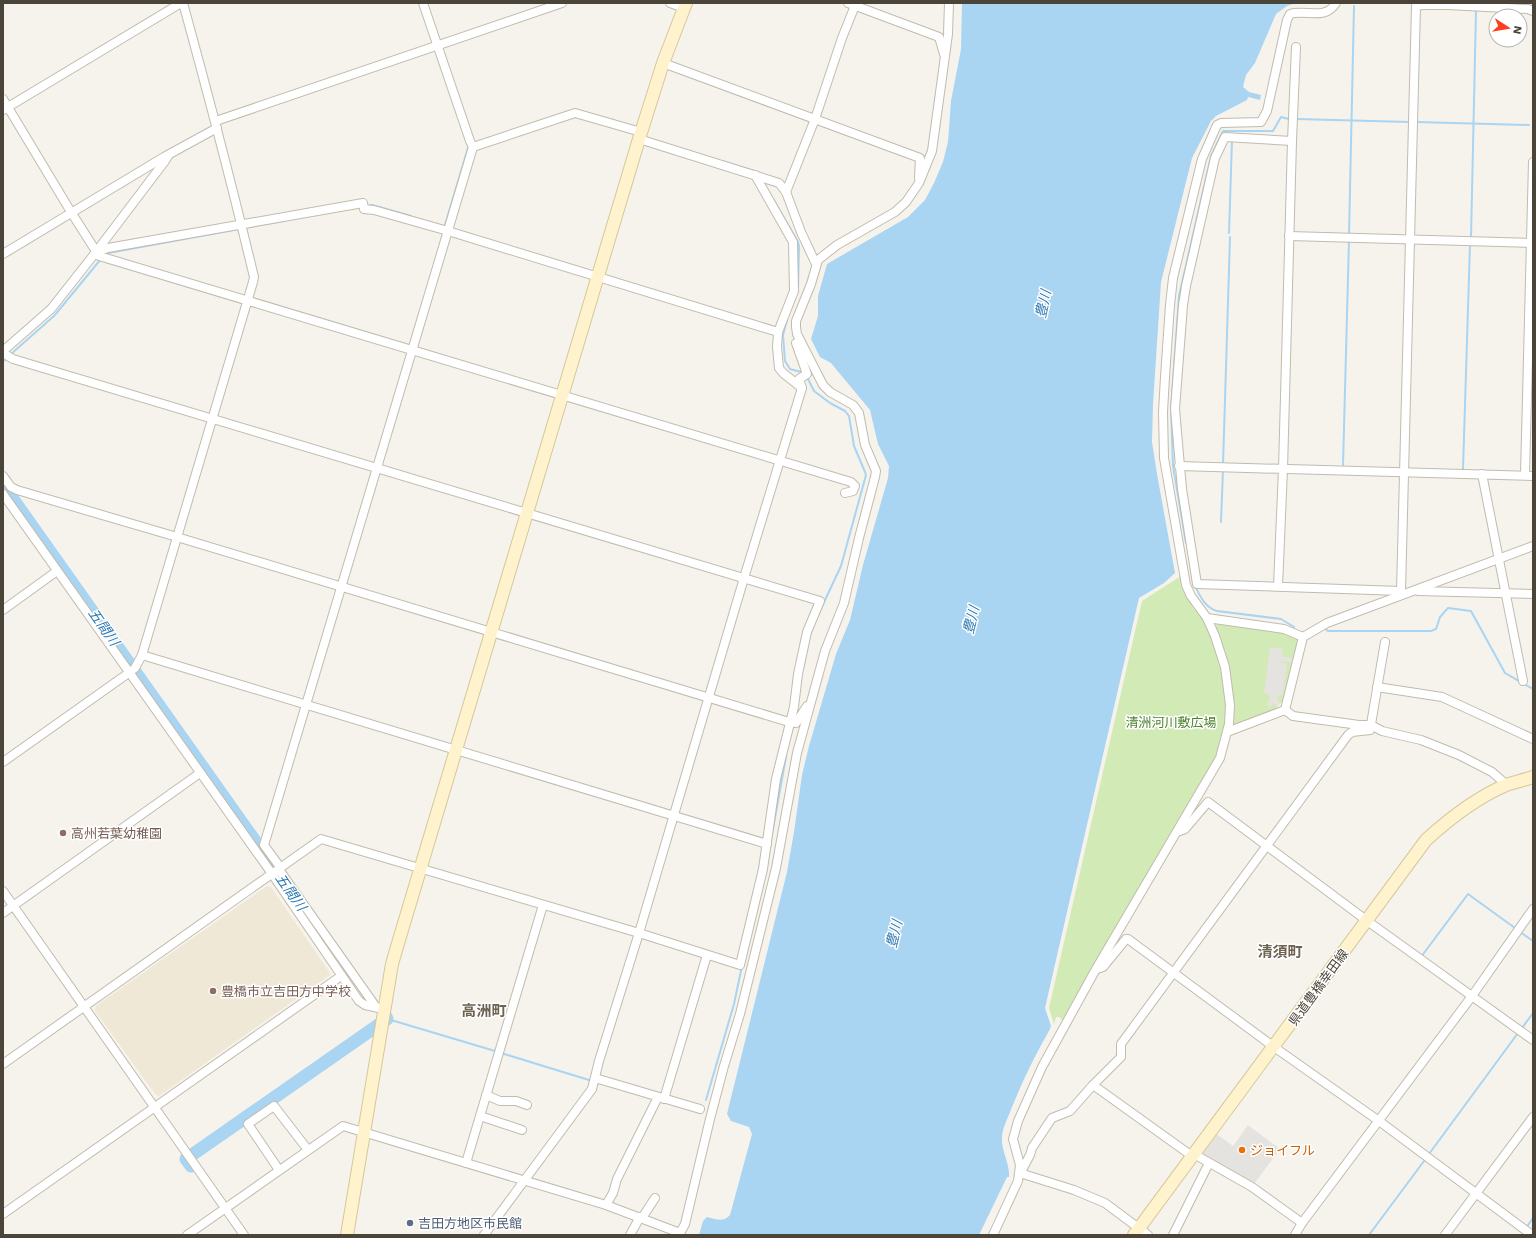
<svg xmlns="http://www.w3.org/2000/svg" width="1536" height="1238" font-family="'Work Sans','Noto Sans JP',sans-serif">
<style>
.education{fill:#efe8d6}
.green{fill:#d2eab5}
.parking{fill:#e5e3e0}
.water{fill:#a9d4f2}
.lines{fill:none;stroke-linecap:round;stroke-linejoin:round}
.stream{stroke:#a9d4f2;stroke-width:2}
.river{stroke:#a9d4f2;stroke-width:13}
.street-casing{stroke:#c2bbae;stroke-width:10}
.secondary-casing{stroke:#d6c79b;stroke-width:14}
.street{stroke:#fff;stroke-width:8}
.secondary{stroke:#fff3cd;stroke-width:12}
.education-dot{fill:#8d6e63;stroke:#fff;stroke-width:1.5}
.food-dot{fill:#e8710a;stroke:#fff;stroke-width:1.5}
.service-dot{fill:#5c6f8a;stroke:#fff;stroke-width:1.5}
.labels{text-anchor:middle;stroke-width:3;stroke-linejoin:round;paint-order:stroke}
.park-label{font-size:13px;fill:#4a7f2a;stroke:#fff}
.education-label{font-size:13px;fill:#785e54;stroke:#fff;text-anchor:start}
.street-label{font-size:13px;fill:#4b4439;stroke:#fff}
.food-label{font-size:13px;fill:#c56008;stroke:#fff;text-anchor:start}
.service-label{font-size:13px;fill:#4e5e75;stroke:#fff;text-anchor:start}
.water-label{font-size:14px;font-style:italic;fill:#2e7ab2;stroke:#fff}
.quarter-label{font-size:15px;font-weight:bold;fill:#6e6250;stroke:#fff}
</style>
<rect width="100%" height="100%" fill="#f6f3ec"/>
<path class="education" d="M267 886 271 887 330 973V975L159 1096 156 1095 95 1011 96 1006Z"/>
<g class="green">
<path d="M1181 576 1185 593 1193 608 1204 621 1221 657 1228 717 1220 751 1063 1021 1059 1017H1056L1054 1024 1049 1008 1142 601Z"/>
<path d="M1217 624 1283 631 1299 639 1286 698 1274 710 1235 725 1231 722 1215 628Z"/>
</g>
<g class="parking">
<path d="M1270 647 1283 649 1282 656 1294 659 1293 663 1281 661V663L1287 664 1283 695H1278L1277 699 1280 703 1278 706 1274 703 1270 707 1266 704 1269 702 1270 695 1264 693Z"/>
<path d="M1248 1125 1280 1149 1254 1184 1201 1156V1153L1215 1133 1233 1146Z"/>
</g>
<path class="water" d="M962 3H1296L1287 6 1276 14 1255 63 1246 75 1243 87 1249 92 1261 95 1260 100 1248 97 1247 100 1216 116 1211 121 1192 158 1161 282 1153 404 1152 442 1157 474 1175 573 1164 583 1139 598 1045 1008 1051 1026 1050 1029C1035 1055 1021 1084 1010 1112 1007 1120 1002 1129 1002 1138 1001 1151 1010 1163 1009 1177H1007L979 1235H699L703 1221 707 1217C716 1219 723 1223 730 1215L752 1134 749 1127 731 1121 727 1114 787 872 794 832 802 775 809 746 836 654 850 620 863 565 888 478 889 466 878 444 870 410 831 363 820 357 811 339 818 316V296L827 264 908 217 925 200 934 183 943 162 948 142 951 101 961 49Z"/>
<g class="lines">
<g class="stream">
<path d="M1296 119 1410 122"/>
<path d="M1417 122 1529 125"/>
<path d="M722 161 758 172"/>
<path d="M773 199 798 242 799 246 798 289"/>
<path d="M369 206 372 205 411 216"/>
<path d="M445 225 468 148"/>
<path d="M245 228 283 221"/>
<path d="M1229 233 1232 140"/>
<path d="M1349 235 1354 6"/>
<path d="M1471 238 1476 10"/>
<path d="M108 253 239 229"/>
<path d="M787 320 783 335 785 361 790 369 801 372 802 375"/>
<path d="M11 354 54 316 101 259"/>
<path d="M3 361 5 360"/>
<path d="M805 378 808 379 814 391 830 403 845 411 849 416 854 446 865 472 866 475 841 566 818 615"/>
<path d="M1223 465 1230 237"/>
<path d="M1343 465 1349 240"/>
<path d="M1463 469 1470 244"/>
<path d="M1221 522 1223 470"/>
<path d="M1186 543 1173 466 1171 408 1179 296 1211 156 1223 131H1273L1281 117 1289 119"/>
<path d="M1195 586C1201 598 1205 607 1217 611L1281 619 1294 627"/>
<path d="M1324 628 1328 631H1431L1436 629 1440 617 1448 608 1471 611 1505 673 1533 689"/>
<path d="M770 845 786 757"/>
<path d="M1520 932 1533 941"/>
<path d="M1421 957 1468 894 1515 928"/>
<path d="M391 1020 495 1051"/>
<path d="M1522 1028 1533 1013"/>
<path d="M501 1053 589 1080"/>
<path d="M706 1100 734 1004 742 966"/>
<path d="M1429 1154 1518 1033"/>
<path d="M1526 1228 1533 1218"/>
<path d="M1369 1235 1424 1161"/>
</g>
<g class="river">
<path d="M3 485 284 882"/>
<path d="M191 1166 186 1159 387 1019 386 1017"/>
</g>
<defs>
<g id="street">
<path d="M670 3 684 8"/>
<path d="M848 3 939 37 944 54"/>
<path d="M663 63 920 158 919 178"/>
<path d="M3 99 71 212 99 256 851 482 855 486 853 491 845 493"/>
<path d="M3 110 181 3"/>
<path d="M216 121 562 3"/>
<path d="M639 139 779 183 786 192 801 232 816 264"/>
<path d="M1292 141 1225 137 1215 158 1186 286 1183 305 1175 409 1182 489 1197 584 1401 591V595"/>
<path d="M473 147 575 113 641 132"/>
<path d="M755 175 793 242 794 291 778 332 777 347 779 368 783 373 802 388"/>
<path d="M786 192 815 119 842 38 856 3"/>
<path d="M1289 236 1532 243"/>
<path d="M96 252 108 248 363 203 364 209 374 210 448 231 778 332"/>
<path d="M3 254 164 157 217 128"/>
<path d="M3 351 51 309 96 252 165 161 168 156"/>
<path d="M3 353 13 359 820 601 807 632 798 674 794 707 776 779 763 869 740 965 639 933 321 839 3 1064"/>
<path d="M1179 466 1533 476"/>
<path d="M1482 474 1523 681"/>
<path d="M1525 475 1533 162"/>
<path d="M3 476 11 487 17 490 177 537 789 722 796 723 807 706H809"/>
<path d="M3 494 270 871 359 1001 365 1005 379 1008"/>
<path d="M1278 586 1283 469 1292 141 1296 47"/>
<path d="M1401 591 1416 6 1423 5H1447L1528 9 1533 11"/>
<path d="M1418 591 1533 594"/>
<path d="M3 610 57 571"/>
<path d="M1207 618 1284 629 1303 637"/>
<path d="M142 655 767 844"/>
<path d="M1377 687 1442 697 1533 739"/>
<path d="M1285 710 1303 637 1327 623 1533 546"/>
<path d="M1227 732 1285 710 1293 716 1359 725H1371L1382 731 1421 740 1459 755 1492 772 1507 785"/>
<path d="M3 762 130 672 135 668 142 655 253 282 254 277C232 185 208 94 183 3"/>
<path d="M1177 832 1185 829 1208 802 1366 920 1533 1040"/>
<path d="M3 891 244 1235"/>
<path d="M3 913 200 773"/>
<path d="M1097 969 1103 967 1126 939H1128L1274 1047 1379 1121 1532 1235"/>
<path d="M376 1007 280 871V867L264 845 473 147 470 141 423 3"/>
<path d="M595 1078 700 1109"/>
<path d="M1093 1085 1192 1156"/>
<path d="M486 1095 500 1101H516L527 1105"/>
<path d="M664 1099 707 955"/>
<path d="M480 1116 522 1130"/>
<path d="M1194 1154 1252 1187 1302 1223"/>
<path d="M466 1163 543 905"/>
<path d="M279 1170 248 1124 274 1106 308 1150"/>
<path d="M606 1205 613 1193 617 1179 658 1097"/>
<path d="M3 1214 341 976"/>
<path d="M642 1218 655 1198"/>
<path d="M187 1235 343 1126 606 1205 680 1233"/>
<path d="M484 1235 592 1089 599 1061 639 933 744 578 802 388 799 379 807 374 796 343"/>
<path d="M630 1235 640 1217"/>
<path d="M679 1235 685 1224 710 1119 724 1066 740 1014 776 868 797 753 825 651 844 603 859 538 875 477 876 471 865 445 859 413 853 405 830 392 823 385 797 334 796 327V321L811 284 818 260 837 245 895 212 906 202 919 183 932 151 948 34 949 3"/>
<path d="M993 1235 1018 1181 1020 1165 1013 1139 1018 1121 1042 1067 1096 969 1220 758 1229 724 1230 705 1225 667 1215 636 1207 618 1191 596 1186 585 1164 458 1163 412 1165 377 1170 305 1173 278 1202 159 1217 125 1221 123 1261 122 1267 111 1287 20 1290 14C1306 9 1325 21 1336 3"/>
<path d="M1148 1235 1105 1203 1074 1190 1023 1174H1020L1030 1155 1032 1148 1052 1118 1070 1111 1093 1085 1121 1057V1044L1348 735 1352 732 1370 730 1385 642"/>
<path d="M1173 1235 1209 1163"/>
<path d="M1295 1235 1302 1223 1472 996 1533 909"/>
<path d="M1445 1235 1533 1117"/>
</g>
<g id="secondary">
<path d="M347 1235 392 964 399 940 639 139 663 63 686 3"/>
<path d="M1134 1235 1426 840C1450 818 1476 798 1506 785 1515 782 1524 780 1533 777"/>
</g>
</defs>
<use href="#street" class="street-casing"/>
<use href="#secondary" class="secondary-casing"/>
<use href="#street" class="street"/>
<use href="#secondary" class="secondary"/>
</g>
<g class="education-dot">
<circle cx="63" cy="833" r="4"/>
<circle cx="213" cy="991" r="4"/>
</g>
<circle class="food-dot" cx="1242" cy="1150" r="4"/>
<circle class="service-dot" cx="410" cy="1223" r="4"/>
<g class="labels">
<g class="park-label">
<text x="1171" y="727">清洲河川敷広場</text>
</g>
<g class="education-label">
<text x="71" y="838">高州若葉幼稚園</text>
<text x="221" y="996">豊橋市立吉田方中学校</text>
</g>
<g class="street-label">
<text transform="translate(1318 987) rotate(-54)" y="5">県道豊橋幸田線</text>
</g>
<g class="food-label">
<text x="1250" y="1155">ジョイフル</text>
</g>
<g class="service-label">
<text x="418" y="1228">吉田方地区市民館</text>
</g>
<g class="water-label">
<text transform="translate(1043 304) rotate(-78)" y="5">豊川</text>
<text transform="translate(971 620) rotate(-76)" y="5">豊川</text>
<text transform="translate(104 627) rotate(55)" y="5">五間川</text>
<text transform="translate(291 892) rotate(55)" y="5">五間川</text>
<text transform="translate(894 934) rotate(-76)" y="5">豊川</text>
</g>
<g class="quarter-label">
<text x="1280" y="957">清須町</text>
<text x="484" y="1016">高洲町</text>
</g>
</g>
<rect width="1536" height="1238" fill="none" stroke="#4b4439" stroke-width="8"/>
<g transform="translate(1508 28) rotate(102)"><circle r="19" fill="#ffffff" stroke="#b7b4b0"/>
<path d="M0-3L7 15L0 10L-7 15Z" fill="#fc3f1d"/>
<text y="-6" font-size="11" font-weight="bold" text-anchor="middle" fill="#4b4439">N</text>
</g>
</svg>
